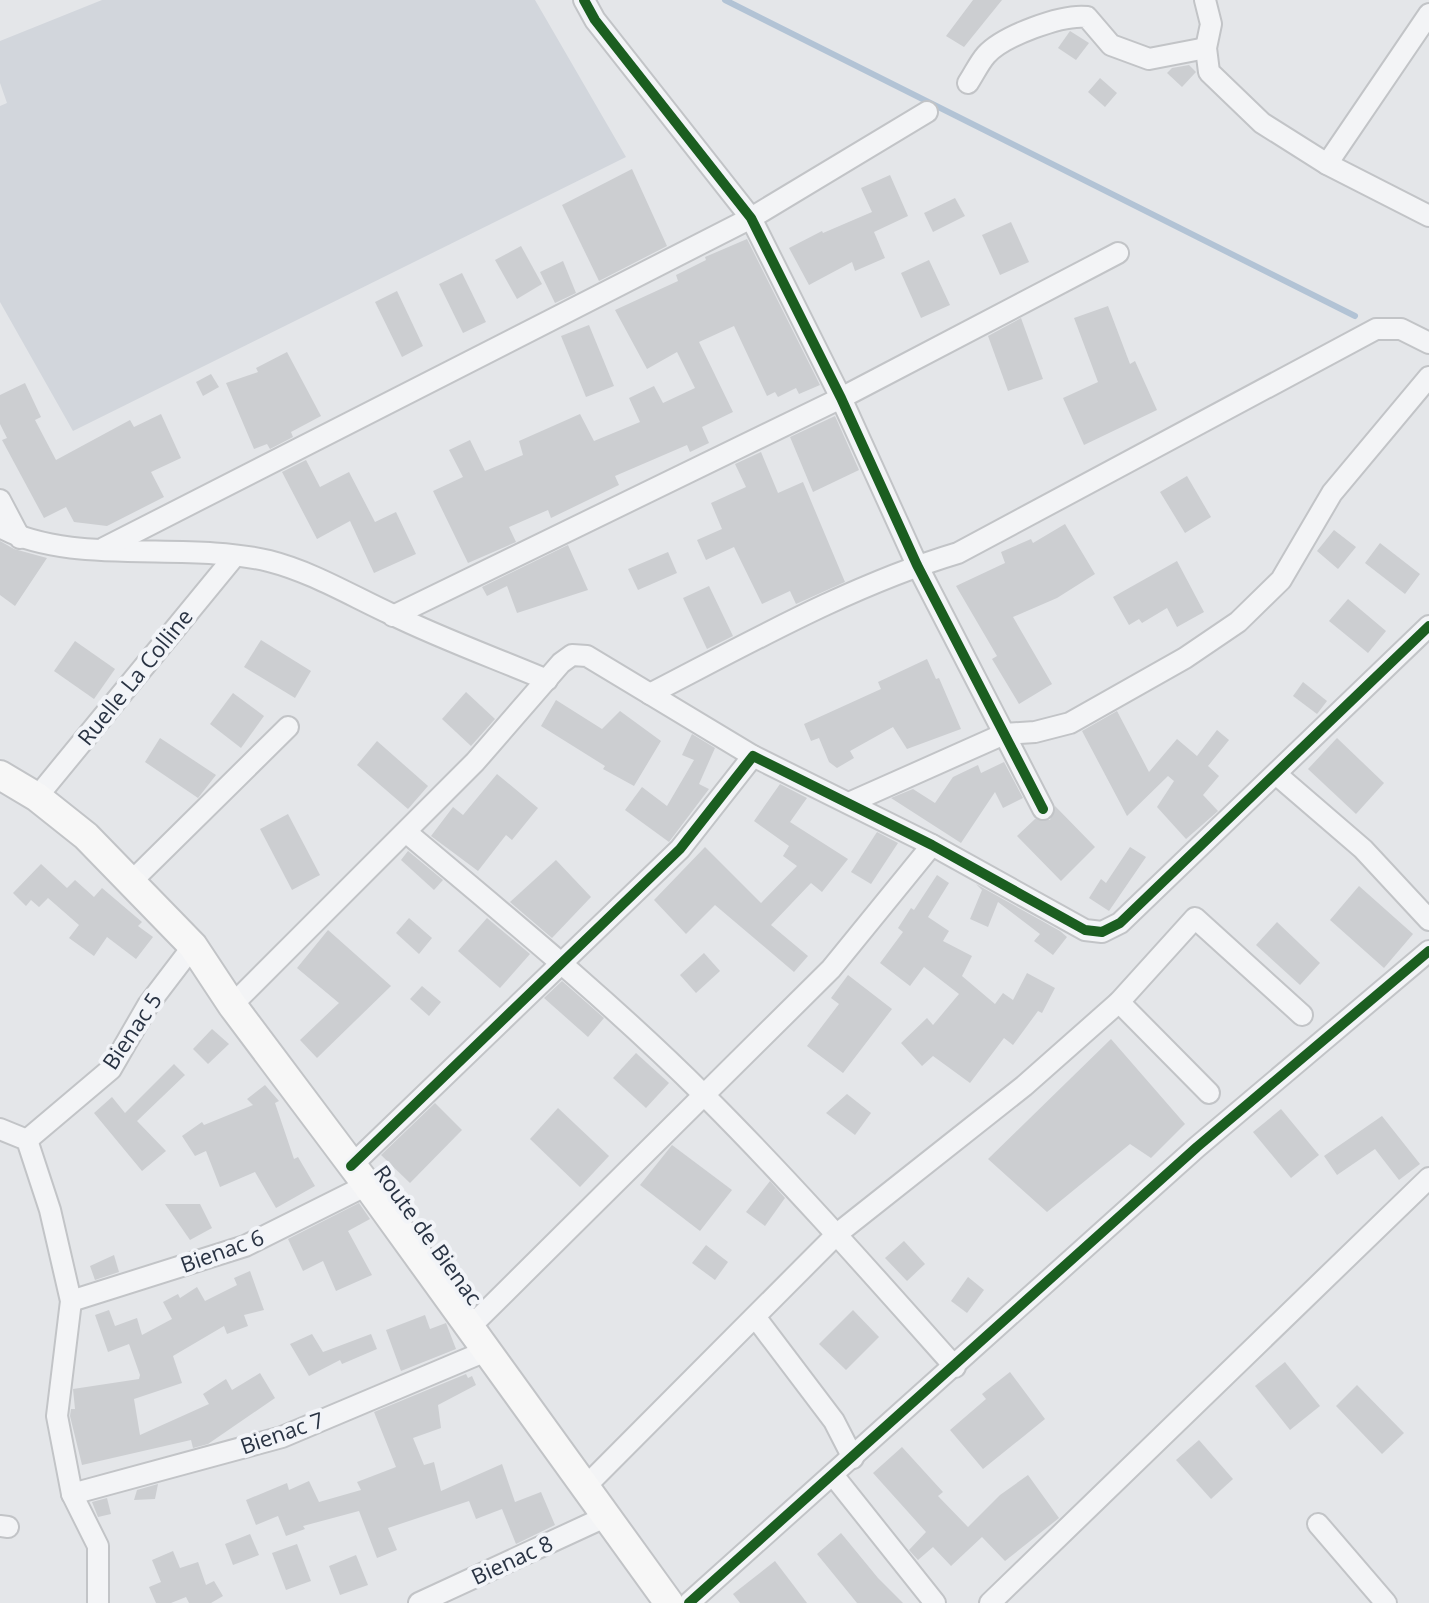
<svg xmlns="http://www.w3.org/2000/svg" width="1429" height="1603" font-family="'Open Sans',sans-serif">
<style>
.built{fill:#d2d6dc}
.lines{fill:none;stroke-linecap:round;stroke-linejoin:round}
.stream{stroke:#b2c3d5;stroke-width:6}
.building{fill:#ccced1}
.street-casing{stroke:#c2c4c7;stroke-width:24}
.secondary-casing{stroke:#c2c4c7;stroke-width:32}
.street{stroke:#f3f4f6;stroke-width:20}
.secondary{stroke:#f7f7f7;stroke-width:28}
.cycleway-casing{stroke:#f2f4f8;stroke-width:15}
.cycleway{stroke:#1b5e20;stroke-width:10}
.labels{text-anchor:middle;stroke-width:8;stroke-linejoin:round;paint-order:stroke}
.street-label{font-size:22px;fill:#293343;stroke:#f2f4f8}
</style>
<rect width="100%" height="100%" fill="#e4e6e9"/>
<path class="built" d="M102 0H535L626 157 73 431 0 302V106L7 103 0 83V41Z"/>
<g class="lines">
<path class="stream" d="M725 0 1355 316"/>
</g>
<g class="building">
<path d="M973 0H1002L964 47 946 36Z"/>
<path d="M1070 31 1089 43 1076 60 1058 48Z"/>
<path d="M1189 65 1196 72 1182 87 1167 73 1172 68Z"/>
<path d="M1100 78 1117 93 1105 107 1088 92Z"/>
<path d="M632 169 667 246 599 281 562 205Z"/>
<path d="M890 175 908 216 874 232 885 258 855 271 852 262 809 285 789 248 822 231 823 233 872 212 861 188Z"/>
<path d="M955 198 965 216 933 232 924 213Z"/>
<path d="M1011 222 1029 262 1000 275 982 235Z"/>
<path d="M747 239 820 385 799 394 796 388 778 397 775 392 767 396 734 326 699 342 733 412 702 427 709 443 690 452 687 445 615 476 619 485 551 518 548 510 509 527 516 542 468 563 433 491 463 477 449 450 470 440 485 471 523 455 519 441 580 414 594 441 640 422 629 398 654 386 663 403 695 388 677 352 647 369 615 310 678 281 676 275 706 260 705 257Z"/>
<path d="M521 246 542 284 517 299 495 260Z"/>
<path d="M929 260 950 305 921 318 901 273Z"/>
<path d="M563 261 576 293 555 303 540 272Z"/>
<path d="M462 273 486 322 463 333 439 284Z"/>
<path d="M397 291 423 346 402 357 375 302Z"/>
<path d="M1108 306 1130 364 1135 361 1157 410 1084 445 1063 398 1098 382 1074 318Z"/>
<path d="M1021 318 1043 379 1008 391 988 336Z"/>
<path d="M589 325 614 386 586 397 561 336Z"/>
<path d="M287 352 321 416 291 432 293 437 270 449 267 444 254 449 226 383 258 372 256 368Z"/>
<path d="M211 374 219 387 203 396 196 382Z"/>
<path d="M25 383 41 417 35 420 56 460 130 420 134 427 161 414 181 458 151 472 164 497 107 526 74 522 66 507 44 518 2 440 7 438 0 424V395Z"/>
<path d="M835 416 859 470 813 492 790 437Z"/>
<path d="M761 452 778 493 803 482 845 582 796 604 790 591 762 604 734 547 706 560 697 540 722 529 711 503 746 487 735 464Z"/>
<path d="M306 460 320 487 349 472 375 522 396 512 416 554 374 573 350 521 317 539 282 472Z"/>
<path d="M1187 476 1211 517 1185 533 1160 492Z"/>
<path d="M1065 524 1095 574 1057 598 1013 617 1052 684 1019 704 992 659 997 656 956 586 1005 563 1001 552 1031 539 1033 543Z"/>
<path d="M1334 530 1356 547 1338 569 1317 551Z"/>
<path d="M0 541 14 549 47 558 15 606 0 595Z"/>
<path d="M1380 543 1420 574 1405 594 1365 563Z"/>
<path d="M568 545 588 590 517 613 507 586 487 596 482 587Z"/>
<path d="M668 552 677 573 638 590 628 569Z"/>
<path d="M1177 561 1204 612 1177 627 1167 608 1142 623 1139 619 1129 625 1113 597Z"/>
<path d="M709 586 733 636 707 649 683 598Z"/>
<path d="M1348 599 1386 631 1368 653 1329 621Z"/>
<path d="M261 640 311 671 295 698 244 667Z"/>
<path d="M75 641 115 669 94 699 54 671Z"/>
<path d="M927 659 936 679 939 678 961 729 907 749 893 727 850 751 854 758 837 768 829 762 819 738 811 741 804 724 881 689 878 682Z"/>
<path d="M1303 682 1327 701 1317 714 1293 696Z"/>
<path d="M466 692 495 719 471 746 442 719Z"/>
<path d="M233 693 264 716 241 748 210 724Z"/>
<path d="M556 700 602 729 620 711 661 741 634 786 603 769 605 766 541 726Z"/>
<path d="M1117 711 1149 772 1177 739 1197 756 1217 730 1229 740 1208 766 1219 776 1203 795 1218 811 1186 839 1157 807 1174 781 1168 776 1127 816 1082 731Z"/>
<path d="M692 734 715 748 699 784 709 789 669 842 625 810 642 787 667 806 694 760 682 755Z"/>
<path d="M160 738 216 775 198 798 145 762Z"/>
<path d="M1337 738 1384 783 1356 814 1308 769Z"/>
<path d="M377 741 428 786 408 809 357 765Z"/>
<path d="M1004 762 1023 798 1003 808 995 792 961 843 891 798 913 789 935 803 953 777 978 765 981 773Z"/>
<path d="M497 774 538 808 512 840 506 835 478 871 431 836 453 807 463 815Z"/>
<path d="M780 784 807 798 790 822 848 859 822 892 811 883 771 925 808 956 794 972 715 905 686 934 654 900 705 847 761 903 797 866 783 856 789 846 754 821Z"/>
<path d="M1055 806 1095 847 1061 881 1017 836 1035 819 1050 820Z"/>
<path d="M288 814 320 875 292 890 260 829Z"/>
<path d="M877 832 898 843 871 884 851 872Z"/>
<path d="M1130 847 1146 857 1109 911 1089 898 1101 879 1106 883Z"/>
<path d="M408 851 443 880 434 890 401 860Z"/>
<path d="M556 860 591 897 552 938 510 902Z"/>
<path d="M41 864 67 888 75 880 94 897 102 888 142 922 138 926 153 937 136 959 107 937 94 956 69 938 79 925 48 898 39 907 31 900 26 906 13 893Z"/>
<path d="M937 875 949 883 928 917 949 931 943 941 972 956 962 976 995 1004 1003 993 1013 1000 1027 973 1055 988 1042 1013 1038 1011 1013 1045 1004 1038 970 1083 933 1056 922 1066 901 1043 927 1018 933 1025 959 994 924 967 910 986 880 963 903 932 898 928 911 908 914 910Z"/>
<path d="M976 884 1060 931 1067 937 1053 955 1034 941 1040 934 998 902 988 927 970 919 982 890Z"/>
<path d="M1359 886 1413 934 1384 968 1330 920Z"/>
<path d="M409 918 432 938 419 954 396 933Z"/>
<path d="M487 918 530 954 500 988 458 951Z"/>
<path d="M1277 922 1320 963 1300 985 1256 945Z"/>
<path d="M328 930 391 986 317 1058 300 1040 339 1003 297 968Z"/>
<path d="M704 953 720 971 696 993 680 975Z"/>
<path d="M848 975 892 1009 843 1073 807 1046 839 1004 831 998Z"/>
<path d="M562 981 604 1018 588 1037 544 998Z"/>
<path d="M422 986 441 1002 429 1016 410 999Z"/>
<path d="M212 1029 229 1044 208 1064 193 1049Z"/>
<path d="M1111 1039 1185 1124 1151 1158 1130 1144 1047 1212 988 1159Z"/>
<path d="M636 1053 669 1083 646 1108 613 1078Z"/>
<path d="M174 1064 185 1075 137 1121 166 1151 142 1171 94 1113 112 1097 125 1113Z"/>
<path d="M265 1085 279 1101 275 1103 294 1159 298 1157 315 1186 276 1208 255 1172 220 1187 206 1151 195 1156 182 1136 202 1122 204 1125 253 1105 247 1099Z"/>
<path d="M847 1094 871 1113 855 1135 826 1113Z"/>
<path d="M435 1103 462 1130 410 1183 381 1155Z"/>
<path d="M558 1108 609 1156 580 1187 530 1139Z"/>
<path d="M1281 1109 1319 1155 1291 1178 1253 1132Z"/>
<path d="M1382 1116 1420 1164 1399 1180 1375 1149 1337 1175 1324 1156Z"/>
<path d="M672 1145 732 1190 700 1231 640 1185Z"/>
<path d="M770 1181 785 1198 765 1226 746 1212Z"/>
<path d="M359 1203 370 1219 348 1231 372 1275 336 1291 323 1261 303 1271 288 1239Z"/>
<path d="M165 1204H200L212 1228 190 1240Z"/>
<path d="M904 1241 925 1264 907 1281 885 1258Z"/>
<path d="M706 1245 728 1262 715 1280 692 1263Z"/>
<path d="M114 1255 119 1272 95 1280 90 1266Z"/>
<path d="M250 1271 264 1310 244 1315 248 1326 227 1334 224 1326 173 1356 182 1383 134 1399 140 1435 209 1404 203 1394 226 1379 232 1390 260 1373 275 1398 208 1444 193 1448 191 1440 82 1465 70 1416 71 1409H75L73 1389 139 1379 140 1375 129 1344 108 1352 95 1315 109 1310 115 1326 137 1318 142 1335 172 1319 163 1302 178 1294 180 1298 197 1287 205 1301 237 1285 234 1278Z"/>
<path d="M968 1277 984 1290 967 1313 951 1301Z"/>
<path d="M853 1310 879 1337 846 1370 819 1344Z"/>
<path d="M425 1315 430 1329 446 1323 456 1349 401 1371 386 1330Z"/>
<path d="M312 1334 323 1352 371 1334 377 1349 342 1364 340 1360 309 1376 290 1344Z"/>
<path d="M1285 1362 1320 1406 1290 1430 1255 1386Z"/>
<path d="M1010 1372 1045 1419 983 1469 950 1430 986 1399 982 1394Z"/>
<path d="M466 1374 468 1378 472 1376 476 1385 438 1405 441 1428 413 1438 424 1465 434 1462 441 1491 502 1464 515 1502 541 1492 555 1525 516 1544 502 1509 476 1519 469 1501 388 1528 397 1550 377 1558 359 1511 303 1526 305 1529 286 1536 278 1516 256 1525 246 1500 287 1483 289 1490 309 1481 319 1502 361 1490 357 1482 396 1467 374 1412Z"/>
<path d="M1357 1385 1404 1433 1382 1454 1336 1406Z"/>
<path d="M1199 1440 1233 1479 1211 1499 1176 1460Z"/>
<path d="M902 1447 943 1492 938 1496 968 1527 1000 1495 1028 1475 1059 1518 1005 1561 982 1537 951 1566 933 1547 918 1560 909 1550 926 1532 873 1473Z"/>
<path d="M158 1484 155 1499 134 1500 137 1490Z"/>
<path d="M107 1498 111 1514 98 1517 92 1502Z"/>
<path d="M841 1533 878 1578 903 1603H857L817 1554Z"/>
<path d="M250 1534 259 1555 233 1565 225 1544Z"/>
<path d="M297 1544 311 1581 286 1590 272 1553Z"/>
<path d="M173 1551 180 1568 198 1562 206 1585 214 1581 223 1596 211 1603H189L186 1597 171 1603H156L149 1587 161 1582 152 1560Z"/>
<path d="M356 1555 368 1585 340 1595 329 1566Z"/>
<path d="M775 1561 807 1603H740L733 1594Z"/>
</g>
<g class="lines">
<defs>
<g id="street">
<path d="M584 0 595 20 751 218 841 398 917 565 1043 809"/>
<path d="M1205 0 1211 24 1206 48 1209 72 1262 123 1327 164 1429 216"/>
<path d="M968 83C974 74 979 63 986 55 1003 36 1062 14 1087 17L1111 45 1149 59 1206 48"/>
<path d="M1327 164 1429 14"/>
<path d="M0 500 20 538"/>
<path d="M0 527C68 566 188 541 269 561 312 572 350 595 391 614 442 639 495 658 547 680"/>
<path d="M104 548 751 218 927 112"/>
<path d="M393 616 841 398 1118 253"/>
<path d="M650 694C749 643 851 585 958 553L1376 329H1401L1429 343"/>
<path d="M1276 774 1363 849 1429 920"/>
<path d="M37 797 234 557"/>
<path d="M849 803 1004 734 1035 732 1070 723 1185 658 1238 622 1281 580 1332 493 1429 377"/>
<path d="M406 832C507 917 611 1002 705 1096 792 1183 873 1275 955 1367"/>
<path d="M133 880 288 727"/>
<path d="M1119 1002 1209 1093"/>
<path d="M232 1005 475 762 561 663 572 655 587 656 753 756"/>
<path d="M0 1129 27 1140 50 1210 71 1301 57 1416 72 1494 98 1546V1603"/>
<path d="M27 1140 111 1069 148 1005 193 946"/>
<path d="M351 1166 680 849 753 756 932 845 1085 930 1102 932 1120 923 1429 626"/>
<path d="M71 1301 245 1246 367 1185"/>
<path d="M756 1318 834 1421 853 1458"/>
<path d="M470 1327 831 969 932 845"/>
<path d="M833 1475 935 1603"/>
<path d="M584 1488 837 1234 1024 1086 1119 1002 1195 918 1302 1015"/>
<path d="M72 1494 282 1437 486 1351"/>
<path d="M1318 1524 1386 1603"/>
<path d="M0 1526 8 1527"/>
<path d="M419 1603 605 1517"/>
<path d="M689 1603 1197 1147 1429 951"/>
<path d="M990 1603 1429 1178"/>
</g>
<path id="secondary" d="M0 775 37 797 86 836 193 946 232 1005 367 1185 669 1603"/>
</defs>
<use href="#street" class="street-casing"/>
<use href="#secondary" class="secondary-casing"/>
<use href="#street" class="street"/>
<use href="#secondary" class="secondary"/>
<defs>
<g id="cycleway">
<path d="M584 0 595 20 751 218 841 398 917 565 1043 809"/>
<path d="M351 1166 680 849 753 756 932 845 1085 930 1102 932 1120 923 1429 626"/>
<path d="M689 1603 1197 1147 1429 951"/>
</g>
</defs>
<use href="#cycleway" class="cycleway-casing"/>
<use href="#cycleway" class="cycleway"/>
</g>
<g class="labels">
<g class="street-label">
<text transform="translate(135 677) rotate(-51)" y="8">Ruelle La Colline</text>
<text transform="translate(132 1031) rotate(-56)" y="8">Bienac 5</text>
<text transform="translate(428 1235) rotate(54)" y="8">Route de Bienac</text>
<text transform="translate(222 1251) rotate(-20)" y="8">Bienac 6</text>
<text transform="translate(282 1433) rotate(-19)" y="8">Bienac 7</text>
<text transform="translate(512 1560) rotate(-25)" y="8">Bienac 8</text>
</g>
</g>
</svg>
